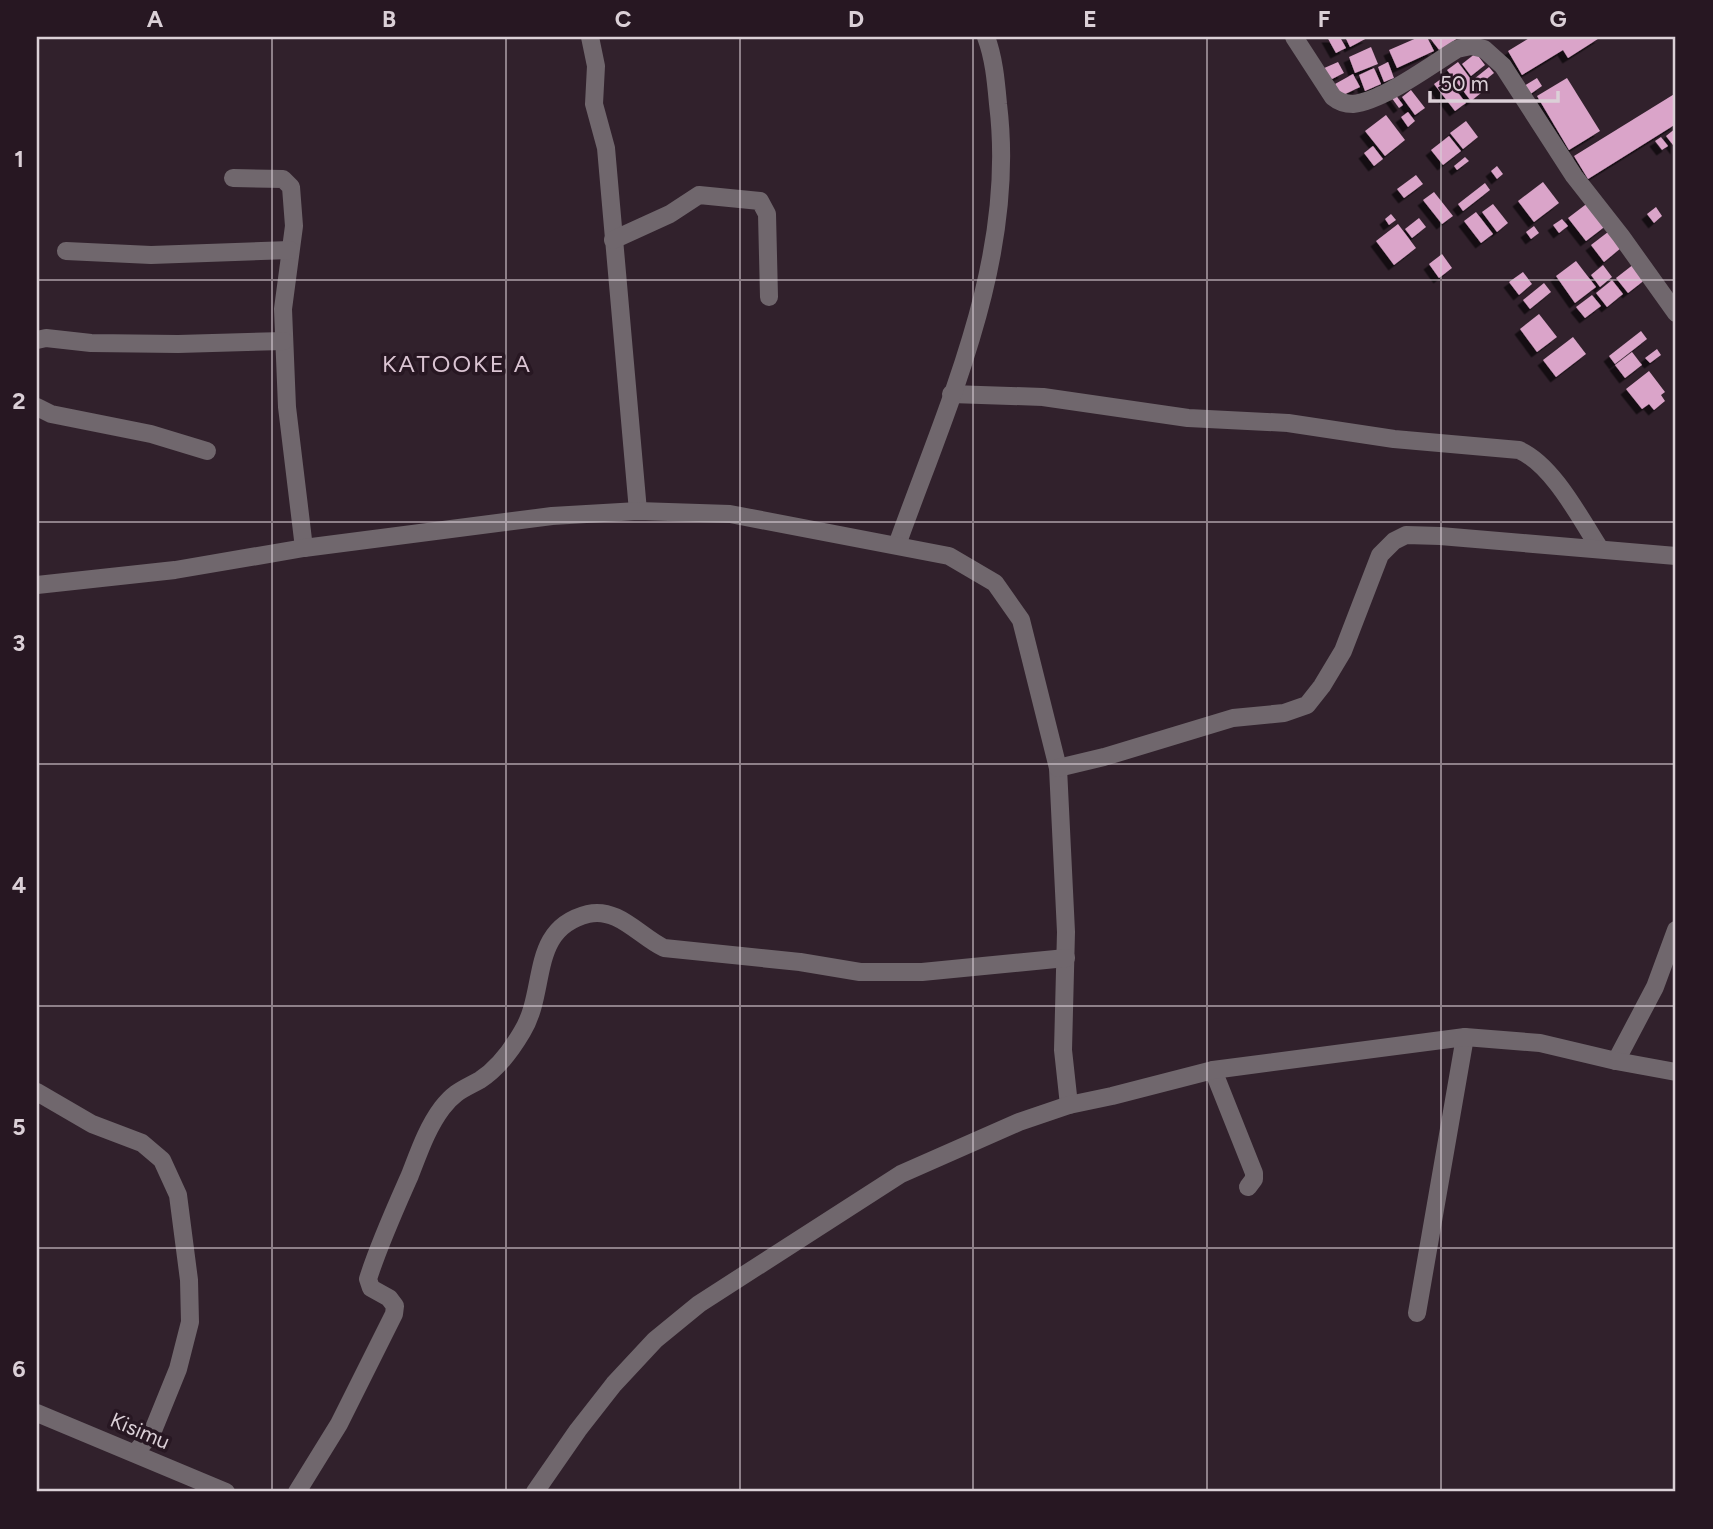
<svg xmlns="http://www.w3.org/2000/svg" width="1713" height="1529" font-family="Figtree,sans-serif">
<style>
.building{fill:#daa4c9;filter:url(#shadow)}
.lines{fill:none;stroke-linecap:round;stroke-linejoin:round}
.minor{stroke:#70676d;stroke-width:18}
.grid{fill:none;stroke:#dbd0d7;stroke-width:2;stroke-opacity:0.55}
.labels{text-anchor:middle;stroke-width:7;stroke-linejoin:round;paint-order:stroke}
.street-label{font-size:21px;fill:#dbd0d7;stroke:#271722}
.quarter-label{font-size:24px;letter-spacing:2px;fill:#dbc5d3;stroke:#271722}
.neatline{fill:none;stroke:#dbd0d7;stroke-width:2.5}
.grid-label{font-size:23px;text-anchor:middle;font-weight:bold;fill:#dbd0d7}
</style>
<defs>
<filter id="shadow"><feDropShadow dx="-5.5" dy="5.5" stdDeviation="0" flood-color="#0009"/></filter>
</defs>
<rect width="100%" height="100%" fill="#31212c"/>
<g class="building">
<path d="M1327 37H1340L1346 48 1336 53Z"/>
<path d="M1345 37H1369L1350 47Z"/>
<path d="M1419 37H1427L1434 51 1397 68 1389 50Z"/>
<path d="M1429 37H1459L1440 51Z"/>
<path d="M1531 37H1601L1568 58 1563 50 1522 75 1508 51Z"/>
<path d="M1371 47 1378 64 1355 73 1349 57Z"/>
<path d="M1476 53 1485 65 1471 76 1462 64Z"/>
<path d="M1338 62 1344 73 1328 81 1322 69Z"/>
<path d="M1388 62 1394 78 1384 82 1378 67Z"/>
<path d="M1458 62 1481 93 1471 101 1447 70Z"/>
<path d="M1489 67 1494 73 1479 85 1474 79Z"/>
<path d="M1374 68 1381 84 1365 91 1359 75Z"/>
<path d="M1353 74 1360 87 1341 96 1335 84Z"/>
<path d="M1445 76 1466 103 1455 111 1434 84Z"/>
<path d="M1537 78 1542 86 1529 95 1524 86Z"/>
<path d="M1567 78 1600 131 1569 150 1537 96Z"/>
<path d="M1411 90 1425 108 1415 115 1402 97Z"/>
<path d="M1676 93V124L1588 179 1574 156Z"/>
<path d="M1395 94 1403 105 1399 108 1391 97Z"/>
<path d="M1408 112 1415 121 1408 127 1401 117Z"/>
<path d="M1386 115 1405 140 1385 156 1365 131Z"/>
<path d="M1466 121 1478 137 1463 149 1450 133Z"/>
<path d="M1676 128V149L1666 136Z"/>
<path d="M1449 136 1461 151 1443 165 1431 150Z"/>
<path d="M1661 137 1668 146 1662 150 1655 141Z"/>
<path d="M1373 146 1383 159 1374 166 1364 153Z"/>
<path d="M1465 157 1469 161 1457 170 1454 166Z"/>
<path d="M1497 166 1503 174 1497 179 1491 171Z"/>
<path d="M1416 175 1423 184 1404 198 1397 189Z"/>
<path d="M1543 182 1559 203 1534 222 1518 201Z"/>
<path d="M1485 183 1490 190 1463 211 1458 204Z"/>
<path d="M1434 192 1453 216 1442 224 1423 200Z"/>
<path d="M1589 202 1607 225 1586 241 1568 218Z"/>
<path d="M1493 204 1508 223 1497 232 1482 212Z"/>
<path d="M1656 207 1662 216 1654 223 1647 214Z"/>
<path d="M1476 212 1493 234 1481 243 1464 221Z"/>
<path d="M1391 214 1396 220 1389 225 1385 219Z"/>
<path d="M1419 218 1426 227 1412 238 1405 229Z"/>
<path d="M1562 219 1568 226 1559 233 1553 225Z"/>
<path d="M1398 224 1416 248 1394 265 1376 241Z"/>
<path d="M1534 226 1539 233 1531 239 1526 232Z"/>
<path d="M1608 232 1621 248 1604 262 1591 245Z"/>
<path d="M1442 254 1452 268 1439 278 1429 264Z"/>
<path d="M1576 261 1596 287 1575 303 1556 276Z"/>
<path d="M1634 264 1646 279 1628 293 1616 278Z"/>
<path d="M1603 265 1612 277 1600 287 1591 275Z"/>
<path d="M1523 272 1532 284 1519 295 1509 282Z"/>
<path d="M1612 280 1623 294 1607 307 1596 293Z"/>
<path d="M1544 283 1551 292 1530 309 1523 300Z"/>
<path d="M1592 295 1601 306 1585 318 1576 307Z"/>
<path d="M1539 314 1557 337 1537 352 1520 329Z"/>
<path d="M1641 331 1647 339 1615 364 1609 356Z"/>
<path d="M1573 337 1586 354 1556 377 1543 360Z"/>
<path d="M1657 349 1661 355 1650 363 1645 358Z"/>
<path d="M1632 352 1642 365 1625 378 1615 365Z"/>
<path d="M1649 371 1665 392 1661 395 1665 401 1654 410 1649 404 1642 409 1626 389Z"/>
</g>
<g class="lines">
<g class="minor">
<path d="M590 37 596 66 594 104 606 148 638 511"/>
<path d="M1294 37 1333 97C1339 102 1345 104 1353 104 1383 101 1431 65 1457 49L1471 46 1484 49 1503 66 1574 176 1621 236 1676 313"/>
<path d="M233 178 283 179 291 187 294 226 283 309 287 407 304 548"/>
<path d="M613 240 670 214 699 195 760 201 767 214 769 297"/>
<path d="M66 251 151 255 290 250"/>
<path d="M37 340 46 338 91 343 178 344 284 341"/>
<path d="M951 394 1043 397 1188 418 1288 423 1394 439 1519 450C1553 465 1580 518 1600 549"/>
<path d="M37 407 51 414 151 434 207 451"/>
<path d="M897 545C948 403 1017 258 998 104 996 82 994 58 986 37"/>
<path d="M37 585 175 570 304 548 552 516 638 511 730 514 949 556 995 583 1021 620 1058 768 1066 932 1063 1050 1069 1105"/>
<path d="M1058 768 1104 757 1233 718 1284 713 1307 705 1322 686 1343 651 1380 555 1394 541 1406 535 1440 536 1676 556"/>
<path d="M1616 1061 1655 987 1676 930"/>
<path d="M1213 1070 1254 1173V1179L1248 1187"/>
<path d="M37 1092 92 1124 142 1143 162 1160 178 1195 189 1280 190 1322 178 1369 152 1433 135 1453"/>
<path d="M1417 1313 1465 1037"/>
<path d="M37 1413 226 1492"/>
<path d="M297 1492 339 1424 394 1314 395 1306 389 1298 371 1288 368 1279C379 1244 395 1209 410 1175 419 1152 427 1128 442 1108 455 1091 464 1089 480 1080 497 1069 512 1049 522 1032 548 990 528 929 588 914 618 907 639 936 664 948L800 962 860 972H922L1066 958"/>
<path d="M535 1492 578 1430 614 1384 655 1340 699 1304 901 1174 1019 1122 1069 1105 1112 1096 1213 1070 1465 1037 1540 1043 1616 1061 1676 1072"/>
</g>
</g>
<path class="grid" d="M272 37V1492M506 37V1492M740 37V1492M973 37V1492M1207 37V1492M1441 37V1492M37 280H1676M37 522H1676M37 764H1676M37 1006H1676M37 1248H1676"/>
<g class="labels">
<g class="street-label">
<text transform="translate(140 1431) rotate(23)" y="7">Kisimu</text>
</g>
<g class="quarter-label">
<text x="457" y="372">KATOOKE A</text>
</g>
</g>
<rect width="1713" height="1529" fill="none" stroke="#271722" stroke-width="77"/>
<path d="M1430 91v10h128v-10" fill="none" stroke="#dbd0d7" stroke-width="3.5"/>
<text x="1440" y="91" font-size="21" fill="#dbd0d7" stroke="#271722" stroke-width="5" paint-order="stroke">50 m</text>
<rect x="38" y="38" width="1636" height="1452" class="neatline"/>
<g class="grid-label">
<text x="155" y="27">A</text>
<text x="389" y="27">B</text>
<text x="623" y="27">C</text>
<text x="856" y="27">D</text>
<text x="1090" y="27">E</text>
<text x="1324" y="27">F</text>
<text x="1558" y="27">G</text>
<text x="19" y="167">1</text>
<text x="19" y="409">2</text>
<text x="19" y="651">3</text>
<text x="19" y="893">4</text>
<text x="19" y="1135">5</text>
<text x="19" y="1377">6</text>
</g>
</svg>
